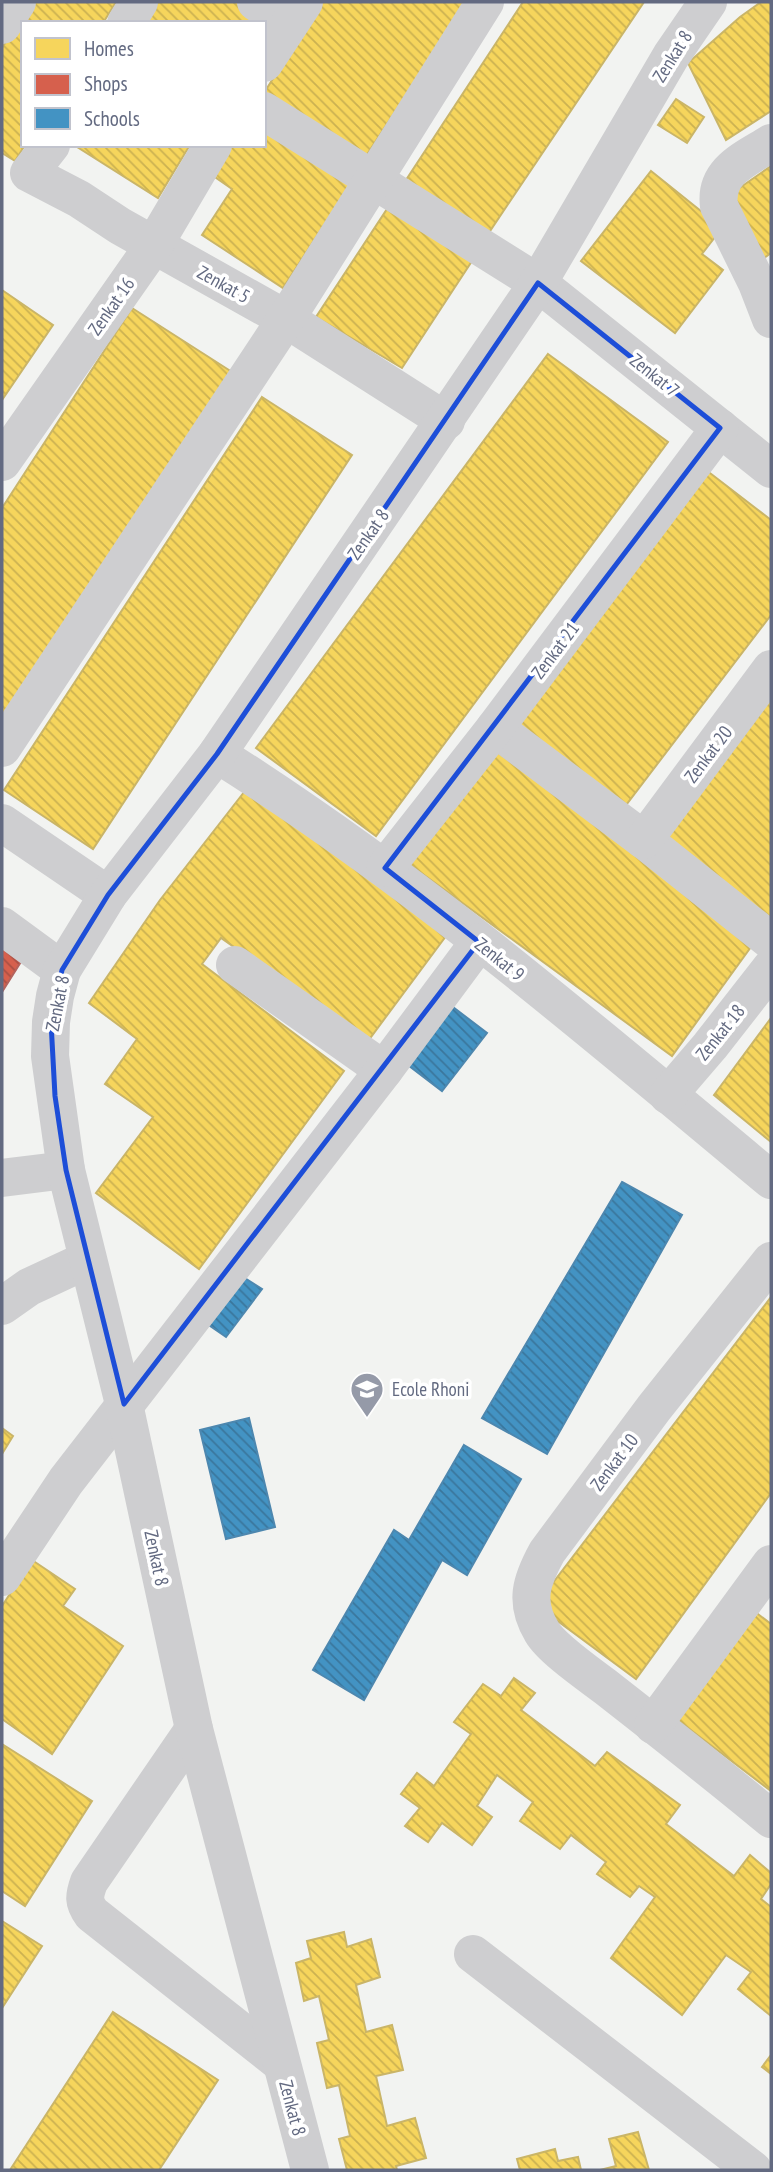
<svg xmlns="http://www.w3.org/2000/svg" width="773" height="2172" font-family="'PT Sans Narrow',sans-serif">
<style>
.homes{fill:url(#homes-back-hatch);stroke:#cab567;stroke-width:2}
.shops{fill:url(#shops-back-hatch);stroke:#b4635d;stroke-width:2}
.schools{fill:url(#schools-back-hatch);stroke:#4d87af;stroke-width:2}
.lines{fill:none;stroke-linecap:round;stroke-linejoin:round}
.minor{stroke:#ceced0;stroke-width:38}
.marked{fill:none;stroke:#1d4ed8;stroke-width:5;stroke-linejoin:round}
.labels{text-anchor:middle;stroke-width:7;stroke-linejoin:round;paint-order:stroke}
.street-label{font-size:19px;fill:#636a81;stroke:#fff}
.poi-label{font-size:19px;fill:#636a81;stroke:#fff;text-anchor:start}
</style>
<defs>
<pattern id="homes-back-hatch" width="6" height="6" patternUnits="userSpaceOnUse" patternTransform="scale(1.75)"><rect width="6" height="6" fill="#f6d55c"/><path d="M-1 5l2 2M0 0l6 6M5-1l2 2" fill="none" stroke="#cbb151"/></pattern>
<pattern id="shops-back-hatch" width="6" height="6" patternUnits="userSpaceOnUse" patternTransform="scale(1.75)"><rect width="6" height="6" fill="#d6604d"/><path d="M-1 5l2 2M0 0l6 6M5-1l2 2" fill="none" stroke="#a85044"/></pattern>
<pattern id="schools-back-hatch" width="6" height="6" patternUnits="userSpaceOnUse" patternTransform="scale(1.75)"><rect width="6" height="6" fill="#4393c3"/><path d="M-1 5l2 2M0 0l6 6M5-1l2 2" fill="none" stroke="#3a769c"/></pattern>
</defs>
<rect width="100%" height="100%" fill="#f2f3f1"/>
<g class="homes">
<path d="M31 2H116L103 23H23V145H25L15 161 2 153V48Z"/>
<path d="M158 2H252L264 23H146Z"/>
<path d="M321 2H467L366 156 264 93Z"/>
<path d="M523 2H644L486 237 404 183Z"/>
<path d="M761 2H771V111L726 140 688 63 740 17Z"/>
<path d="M676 99 704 117 687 143 658 125Z"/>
<path d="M264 124 354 179 283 288 202 235 232 189 209 173 227 145H264Z"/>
<path d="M74 145H190L158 198Z"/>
<path d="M771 166V253L760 261 725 198Z"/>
<path d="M651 171 722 228 702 254 723 270 675 333 581 261Z"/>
<path d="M389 206 472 261 402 368 316 317Z"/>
<path d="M2 290 53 325 2 400Z"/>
<path d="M132 308 232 372 2 726V508Z"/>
<path d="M548 354 668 442 376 836 256 748Z"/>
<path d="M262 397 352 455 93 849 4 790Z"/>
<path d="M706 470 771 520V615L623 809 512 724Z"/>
<path d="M771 699V920L662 841Z"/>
<path d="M489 746 756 940 672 1056 405 861Z"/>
<path d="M248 787 449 932 368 1041 221 938 202 964 344 1071 199 1269 96 1193 153 1117 105 1084 137 1039 89 1003 160 900Z"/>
<path d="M771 1018V1142L714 1095Z"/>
<path d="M771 1297V1493L636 1679 536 1605Z"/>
<path d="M2 1428 13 1436 2 1454Z"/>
<path d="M32 1560 75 1589 63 1606 123 1646 52 1754 2 1719V1606Z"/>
<path d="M754 1611 771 1624V1791L675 1718Z"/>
<path d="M514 1678 535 1693 521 1710 595 1766 607 1752 680 1805 666 1824 734 1876 750 1855 771 1873V1884L761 1899 771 1907V2016L738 1989 751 1972 726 1955 682 2015 611 1958 655 1897 639 1886 630 1897 597 1874 606 1862 571 1835 560 1849 520 1821 533 1802 497 1775 477 1806 492 1817 472 1845 442 1823 428 1842 405 1826 420 1808 401 1794 417 1773 434 1786 471 1734 454 1722 483 1684 501 1696Z"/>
<path d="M2 1744 92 1801 25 1906 2 1891Z"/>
<path d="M2 1921 42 1946 2 2008Z"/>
<path d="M344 1932 347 1947 371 1939 380 1977 356 1985 366 2032 392 2025 403 2070 376 2076 387 2126 415 2118 426 2158 396 2166 397 2170H347L339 2139 350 2136 339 2085 327 2088 317 2043 329 2040 319 1996 304 2001 296 1963 311 1958 307 1941Z"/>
<path d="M113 2012 218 2080 159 2170H10Z"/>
<path d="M771 2055V2074L762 2067Z"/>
<path d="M638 2132 649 2170H600L616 2166 609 2139Z"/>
<path d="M555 2149 558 2161 578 2157 581 2170H520L517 2159Z"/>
</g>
<path class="shops" d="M2 940 24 957 2 992Z"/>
<g class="schools">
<path d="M449 1004 487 1033 442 1091 404 1062Z"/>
<path d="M622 1182 682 1215 547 1454 482 1418Z"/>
<path d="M240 1275 262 1289 226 1337 203 1321Z"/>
<path d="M249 1418 275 1527 226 1539 200 1430Z"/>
<path d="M464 1445 521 1479 467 1575 442 1560 364 1700 313 1670 394 1530 409 1540Z"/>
</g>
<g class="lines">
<g class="minor">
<path d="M256 2 289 24"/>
<path d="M126 23 139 2"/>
<path d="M2 25 17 2"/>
<path d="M264 63 304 2"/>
<path d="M264 111 538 283 771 469"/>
<path d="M771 143C746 159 714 171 719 206L757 283 771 319"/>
<path d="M51 145 29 173 79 199 120 226 286 319 446 421"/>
<path d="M2 462 154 245 213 145"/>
<path d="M495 728 644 840 771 941"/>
<path d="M2 748 286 319 485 2"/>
<path d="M217 754C414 878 592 1031 771 1180"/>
<path d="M2 823 108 895"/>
<path d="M644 840 771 669"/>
<path d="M385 868 495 728 720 428"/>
<path d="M2 926 62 970"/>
<path d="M235 965 384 1070"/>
<path d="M668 1095 710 1046 771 968"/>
<path d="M2 1178 66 1170"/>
<path d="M771 1261 654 1408 547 1552C531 1581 524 1602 542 1632 552 1649 590 1675 607 1688 662 1731 717 1774 771 1819"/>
<path d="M2 1306 29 1287 87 1260"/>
<path d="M2 1577 66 1481 384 1070 479 942"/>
<path d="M653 1725 771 1564"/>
<path d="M194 1729 89 1882C84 1896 83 1902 92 1914L281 2063"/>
<path d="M473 1954 753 2170"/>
<path d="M310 2170 194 1729 124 1404 66 1170 50 1056 51 1022 55 996 62 970 108 895 217 754 538 283 671 56 708 2"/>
</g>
</g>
<path class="marked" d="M538 283 720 428 385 868 479 942 124 1404 66 1170 55 1096 51 1022 62 970 108 895 217 754Z"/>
<defs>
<symbol id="school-pin" viewBox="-11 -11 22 30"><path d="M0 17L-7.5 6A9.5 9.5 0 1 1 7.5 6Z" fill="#959aa8" stroke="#fff"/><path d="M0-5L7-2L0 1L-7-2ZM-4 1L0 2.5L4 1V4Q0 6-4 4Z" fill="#fff"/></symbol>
</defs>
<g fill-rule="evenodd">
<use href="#school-pin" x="348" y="1370" width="38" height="52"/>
</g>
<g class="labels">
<g class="street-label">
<text transform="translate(672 56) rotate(-58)" y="7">Zenkat 8</text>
<text transform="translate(224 284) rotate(29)" y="7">Zenkat 5</text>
<text transform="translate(111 306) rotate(-55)" y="7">Zenkat 16</text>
<text transform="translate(655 375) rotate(39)" y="7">Zenkat 7</text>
<text transform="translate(368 534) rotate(-55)" y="7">Zenkat 8</text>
<text transform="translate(555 650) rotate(-53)" y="7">Zenkat 21</text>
<text transform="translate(708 754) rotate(-53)" y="7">Zenkat 20</text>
<text transform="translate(500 959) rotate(39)" y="7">Zenkat 9</text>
<text transform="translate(57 1003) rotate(-79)" y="7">Zenkat 8</text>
<text transform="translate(720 1032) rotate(-51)" y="7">Zenkat 18</text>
<text transform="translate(614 1462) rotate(-53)" y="7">Zenkat 10</text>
<text transform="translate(157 1558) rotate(78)" y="7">Zenkat 8</text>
<text transform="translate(293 2108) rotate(75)" y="7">Zenkat 8</text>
</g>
<g class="poi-label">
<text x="392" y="1396">Ecole Rhoni</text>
</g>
</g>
<rect width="773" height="2172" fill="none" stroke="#636a81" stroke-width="7"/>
<rect x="21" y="21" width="245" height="126" fill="#ffffff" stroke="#c1c3cd" stroke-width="2"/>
<rect x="35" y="38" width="35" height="21" fill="#f6d55c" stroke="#c1c3cd" stroke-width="2"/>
<text x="84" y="56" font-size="21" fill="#636a81">Homes</text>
<rect x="35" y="74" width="35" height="21" fill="#d6604d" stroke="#c1c3cd" stroke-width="2"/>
<text x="84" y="91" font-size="21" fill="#636a81">Shops</text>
<rect x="35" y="108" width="35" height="21" fill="#4393c3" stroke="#c1c3cd" stroke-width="2"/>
<text x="84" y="126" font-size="21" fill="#636a81">Schools</text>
</svg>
